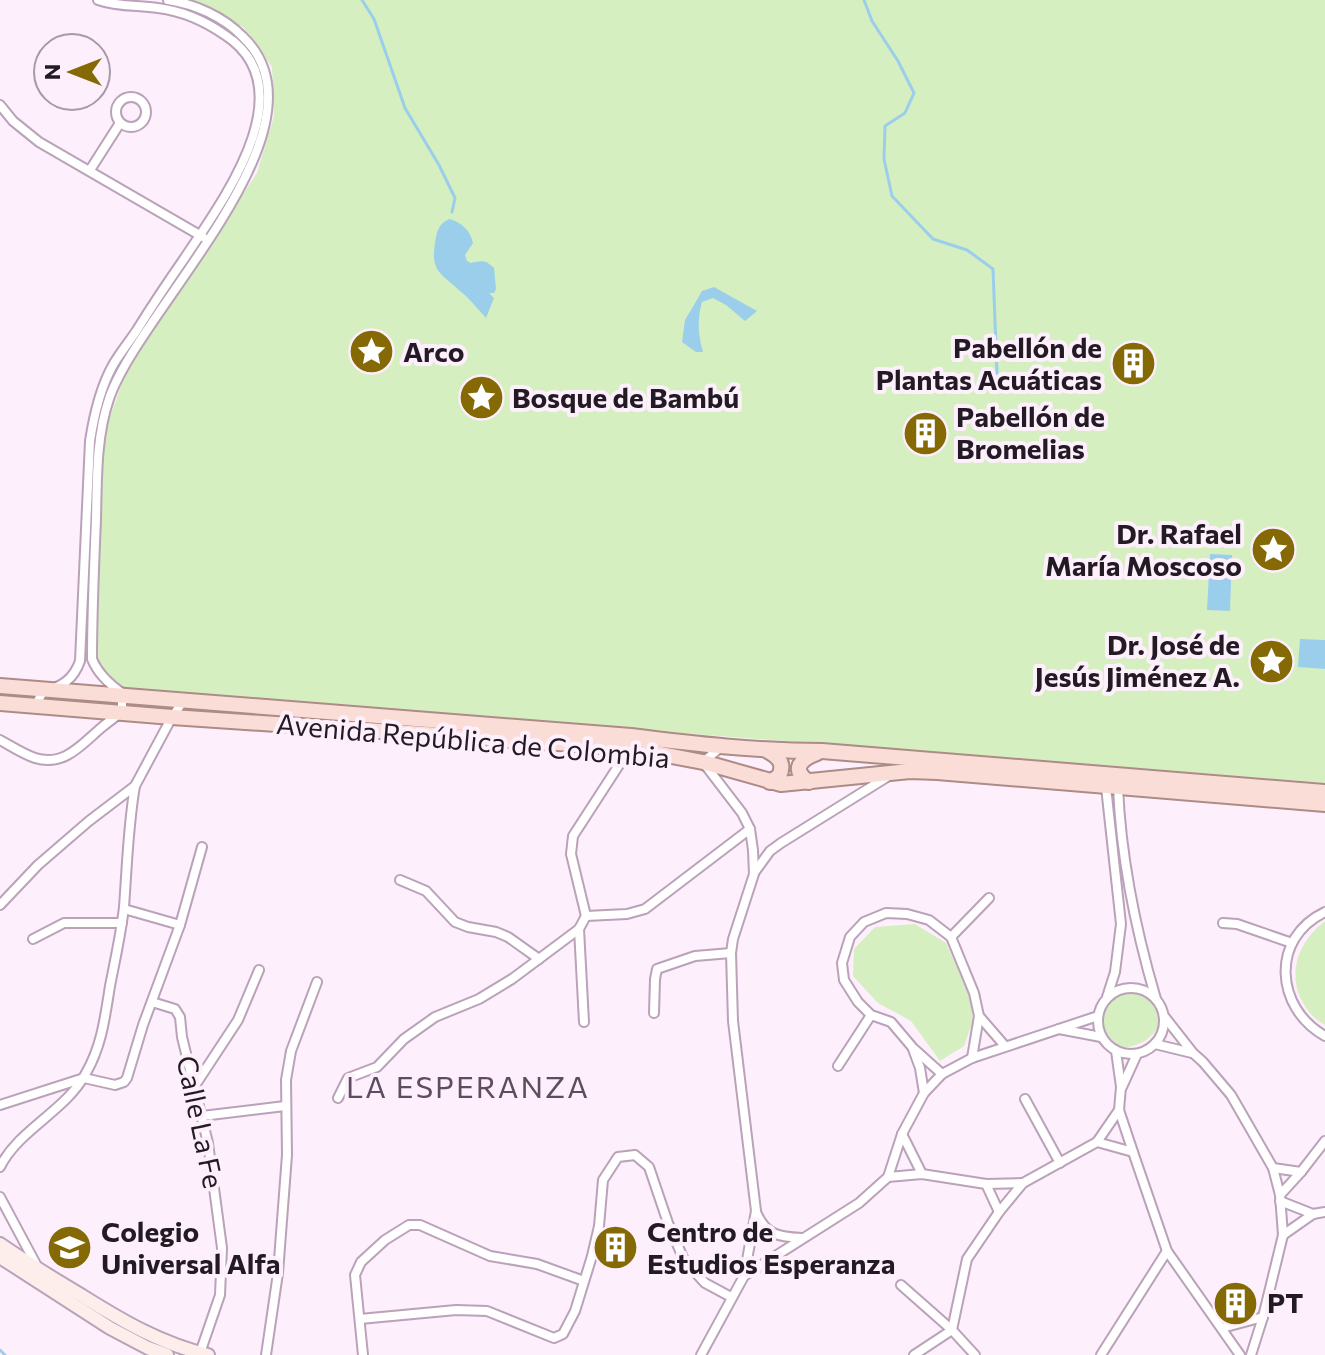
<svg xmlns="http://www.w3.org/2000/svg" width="1325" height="1355" font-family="Commissioner,sans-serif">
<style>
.green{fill:#d6efc1}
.water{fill:#9bceeb}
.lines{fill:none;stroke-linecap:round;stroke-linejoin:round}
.stream{stroke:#9bceeb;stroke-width:3}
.minor-casing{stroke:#baa2b9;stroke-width:12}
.secondary-casing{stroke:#baa2b9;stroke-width:16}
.primary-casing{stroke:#ad8b87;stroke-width:18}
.minor{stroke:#fff;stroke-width:8}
.secondary{stroke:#fdeeeb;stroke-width:12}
.primary{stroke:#fbddd7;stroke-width:14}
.labels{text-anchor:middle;stroke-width:8;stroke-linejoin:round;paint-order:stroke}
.poi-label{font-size:28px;font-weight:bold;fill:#231b23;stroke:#feeffd;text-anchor:start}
.street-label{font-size:28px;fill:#231b23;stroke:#feeffd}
.neighbourhood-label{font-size:30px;letter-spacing:2px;fill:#604c60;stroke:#feeffd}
</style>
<rect width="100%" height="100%" fill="#feeffd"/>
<g class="green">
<path d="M191 0H1325V783L126 690 110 679 96 658V550L105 431 128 366 257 173 274 116 272 67 243 27Z"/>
<path d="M1325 921V1025C1320 1022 1314 1018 1310 1013 1284 982 1295 944 1325 921Z"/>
<path d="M915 924 946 943 970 996 973 1021 964 1046 940 1061 911 1021 878 1003 853 976 854 949 875 927Z"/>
<path d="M1131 989C1153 996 1158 1004 1159 1027 1148 1041 1140 1045 1123 1048 1102 1034 1100 1027 1104 1002L1117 994Z"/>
</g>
<g class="water">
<path d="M450 219C462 223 470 230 473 243L465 255 467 261 471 263C482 260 486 260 494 268L496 289 494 293H489L494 298 486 318C477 308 469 298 459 290 437 271 430 270 436 237 438 228 441 222 450 219Z"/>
<path d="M714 287 757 311 745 321 726 305 713 298 702 302C697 320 698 334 703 352H696L682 342 685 320 694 305 702 291Z"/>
<path d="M1210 554 1232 555 1230 611 1207 610Z"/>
<path d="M1300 639 1325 640V669L1298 667Z"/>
</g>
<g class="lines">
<g class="stream">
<path d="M362 0 374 19 405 108 439 165 455 198 452 212"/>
<path d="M864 0 872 21 898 61 914 93 905 113 885 126 884 159 892 196 933 239 967 250 993 269 997 374"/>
<path d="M0 1350 5 1355"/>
</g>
<defs>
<g id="minor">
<circle cx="131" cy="112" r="15"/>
<path d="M0 105 13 121 39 142 203 237"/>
<path d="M90 170 120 123"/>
<path d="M35 706 44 690C62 688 74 678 80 661L90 441C94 415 100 388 113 365 120 353 129 342 137 330 152 306 168 282 184 259 221 203 308 89 225 35 205 21 182 11 158 8 138 5 118 7 98 0"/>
<path d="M0 740C11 746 23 754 35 758 64 767 81 745 101 728 108 722 115 717 122 712V693C109 684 98 674 92 659 92 612 94 566 96 519 97 479 96 437 109 399 139 309 337 127 243 37 224 17 195 4 168 0"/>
<path d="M1106 787 1121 924 1115 972 1107 997"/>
<path d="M1118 787C1121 859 1136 931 1156 999"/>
<path d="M754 873 770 851 781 843 887 777"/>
<path d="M400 880 426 891 455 922 468 927 496 932 508 937 539 959"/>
<path d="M0 905 38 865 89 821 135 786 172 717 184 700"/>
<path d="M124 909 180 925"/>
<path d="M1325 912C1270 938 1275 1008 1325 1036"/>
<path d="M586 916 627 914 645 909 750 829"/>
<path d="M586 916 571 854 573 836 630 748"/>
<path d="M1223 923 1237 924 1292 943"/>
<path d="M579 929 584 1022"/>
<path d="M951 937 989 898"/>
<path d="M33 939 64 923H122"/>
<circle cx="1131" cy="1021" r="33"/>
<path d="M152 1002 175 1009 180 1017 182 1037 208 1143 222 1248 220 1295 200 1353"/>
<path d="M654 1013 655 979 657 969 695 956 731 953"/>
<path d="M979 1016 1005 1046"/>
<path d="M1164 1016 1193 1053 1203 1062 1231 1095 1273 1168 1280 1195 1283 1235 1263 1317 1251 1355"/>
<path d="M1059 1029 1101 1037"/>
<path d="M1155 1044 1192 1053"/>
<path d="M913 1049 920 1068 924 1093"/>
<path d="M838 1066 871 1015"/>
<path d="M942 1074 913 1048 891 1022 871 1015 858 1002 844 980 842 963 850 937 864 922 886 913 907 914 929 920 951 937 974 993 979 1016 972 1058"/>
<path d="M194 1087 238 1020 259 970"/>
<path d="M1122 1087 1137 1054"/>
<path d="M338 1098 348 1078 377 1067 404 1039 435 1017 479 999 512 979 579 929 586 916"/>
<path d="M1025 1099 1060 1163"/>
<path d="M0 1105 84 1078 115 1085 124 1082 127 1078 143 1025 180 925 202 847"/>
<path d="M202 1116 285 1106"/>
<path d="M902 1134 922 1174"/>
<path d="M1097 1142 1119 1110"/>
<path d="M1133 1152 1167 1251 1240 1355"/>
<path d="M0 1167C19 1129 66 1111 86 1073 102 1045 105 1017 110 986 115 960 121 934 124 907 127 867 128 826 135 786"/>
<path d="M1273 1168 1301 1172 1325 1141"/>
<path d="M888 1177 922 1174 986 1184 1023 1183"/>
<path d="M986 1184 999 1212"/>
<path d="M1280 1195 1301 1172"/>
<path d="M0 1197 38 1268"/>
<path d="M1280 1201 1313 1214"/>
<path d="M756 1212C766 1235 778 1237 802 1238"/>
<path d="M1283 1235 1313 1214 1325 1212"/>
<path d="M744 1276 859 1203 888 1177 902 1134 924 1093 942 1074 972 1058 1098 1016"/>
<path d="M901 1285 952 1330 975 1355"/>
<path d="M360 1319 456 1310 487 1311 554 1338 563 1334 575 1311 592 1256 599 1226 603 1180 618 1157 635 1155 649 1167 668 1223 684 1260 705 1283 731 1297"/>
<path d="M1222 1328 1263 1317"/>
<path d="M266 1355 278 1273 287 1155 286 1080 291 1051 317 982"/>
<path d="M363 1355 355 1275 361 1262 385 1240 409 1225H420L490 1256 537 1264 584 1281"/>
<path d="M701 1355 744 1276 756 1211 733 1021 731 953 733 939 754 874 753 850 750 829 742 813 703 762 721 747"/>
<path d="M914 1355 952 1330 967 1259 999 1212 1023 1183 1097 1142 1133 1152 1119 1110 1121 1087 1116 1051"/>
<path d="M1101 1355 1167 1251"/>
</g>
<g id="secondary">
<path d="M0 1244C27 1263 56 1280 84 1297 124 1322 162 1344 208 1355"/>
<path d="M0 1257 110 1328 148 1348 167 1355"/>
</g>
<g id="primary">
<path d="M0 686 631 736C695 744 757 751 822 751L1325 792"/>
<path d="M0 703 172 717 630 748 703 762 781 784 910 771 937 772 1325 804"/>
<path d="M768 751C779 757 785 764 779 776L770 782"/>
<path d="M809 782C790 769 801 759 817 753"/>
</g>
</defs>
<use href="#minor" class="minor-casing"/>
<use href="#secondary" class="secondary-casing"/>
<use href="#primary" class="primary-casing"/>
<use href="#minor" class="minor"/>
<use href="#secondary" class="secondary"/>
<use href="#primary" class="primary"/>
</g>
<defs>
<symbol id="sight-disc" viewBox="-11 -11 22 22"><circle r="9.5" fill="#856904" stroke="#feeffd"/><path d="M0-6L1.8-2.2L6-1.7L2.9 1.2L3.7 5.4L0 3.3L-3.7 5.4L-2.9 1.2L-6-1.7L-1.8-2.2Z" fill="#fff"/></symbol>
<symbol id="building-disc" viewBox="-11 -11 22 22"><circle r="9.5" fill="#856904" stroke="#feeffd"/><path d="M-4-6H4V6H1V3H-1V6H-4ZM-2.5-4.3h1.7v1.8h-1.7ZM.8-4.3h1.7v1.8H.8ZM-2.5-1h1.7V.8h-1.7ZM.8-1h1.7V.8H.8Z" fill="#fff"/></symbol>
<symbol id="school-disc" viewBox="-11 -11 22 22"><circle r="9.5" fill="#856904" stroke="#feeffd"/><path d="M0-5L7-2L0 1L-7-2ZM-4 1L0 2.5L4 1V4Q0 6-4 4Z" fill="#fff"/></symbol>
</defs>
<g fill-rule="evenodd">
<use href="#sight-disc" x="346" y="326" width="51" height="51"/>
<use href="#building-disc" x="1108" y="338" width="51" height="51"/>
<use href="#sight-disc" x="456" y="372" width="51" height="51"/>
<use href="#building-disc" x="900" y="408" width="51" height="51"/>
<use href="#sight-disc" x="1248" y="524" width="51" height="51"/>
<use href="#sight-disc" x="1246" y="636" width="51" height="51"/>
<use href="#school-disc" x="44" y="1222" width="51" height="51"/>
<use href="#building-disc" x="590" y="1222" width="51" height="51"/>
<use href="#building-disc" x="1210" y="1278" width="51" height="51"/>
</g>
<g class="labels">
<g class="poi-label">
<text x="1102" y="358" text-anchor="end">Pabellón de<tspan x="1102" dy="32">Plantas Acuáticas</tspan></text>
<text x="403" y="362">Arco</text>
<text x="512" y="408">Bosque de Bambú</text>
<text x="956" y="427">Pabellón de<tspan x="956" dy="32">Bromelias</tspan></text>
<text x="1242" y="544" text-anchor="end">Dr. Rafael<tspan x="1242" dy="32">María Moscoso</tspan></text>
<text x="1240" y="655" text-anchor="end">Dr. José de<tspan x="1240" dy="32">Jesús Jiménez A.</tspan></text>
<text x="101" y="1242">Colegio<tspan x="101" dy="32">Universal Alfa</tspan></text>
<text x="647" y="1242">Centro de<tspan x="647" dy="32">Estudios Esperanza</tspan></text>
<text x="1267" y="1313">PT</text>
</g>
<g class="street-label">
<text transform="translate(473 741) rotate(5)" y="10">Avenida República de Colombia</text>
<text transform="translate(200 1122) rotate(78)" y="10">Calle La Fe</text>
</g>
<g class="neighbourhood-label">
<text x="468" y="1098">LA ESPERANZA</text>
</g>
</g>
<g transform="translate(72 72) rotate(270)"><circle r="38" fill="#feeffd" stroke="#a69aa6" stroke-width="2"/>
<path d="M0-6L14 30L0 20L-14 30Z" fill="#856904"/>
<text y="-12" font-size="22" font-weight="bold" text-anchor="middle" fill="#231b23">N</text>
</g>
</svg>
